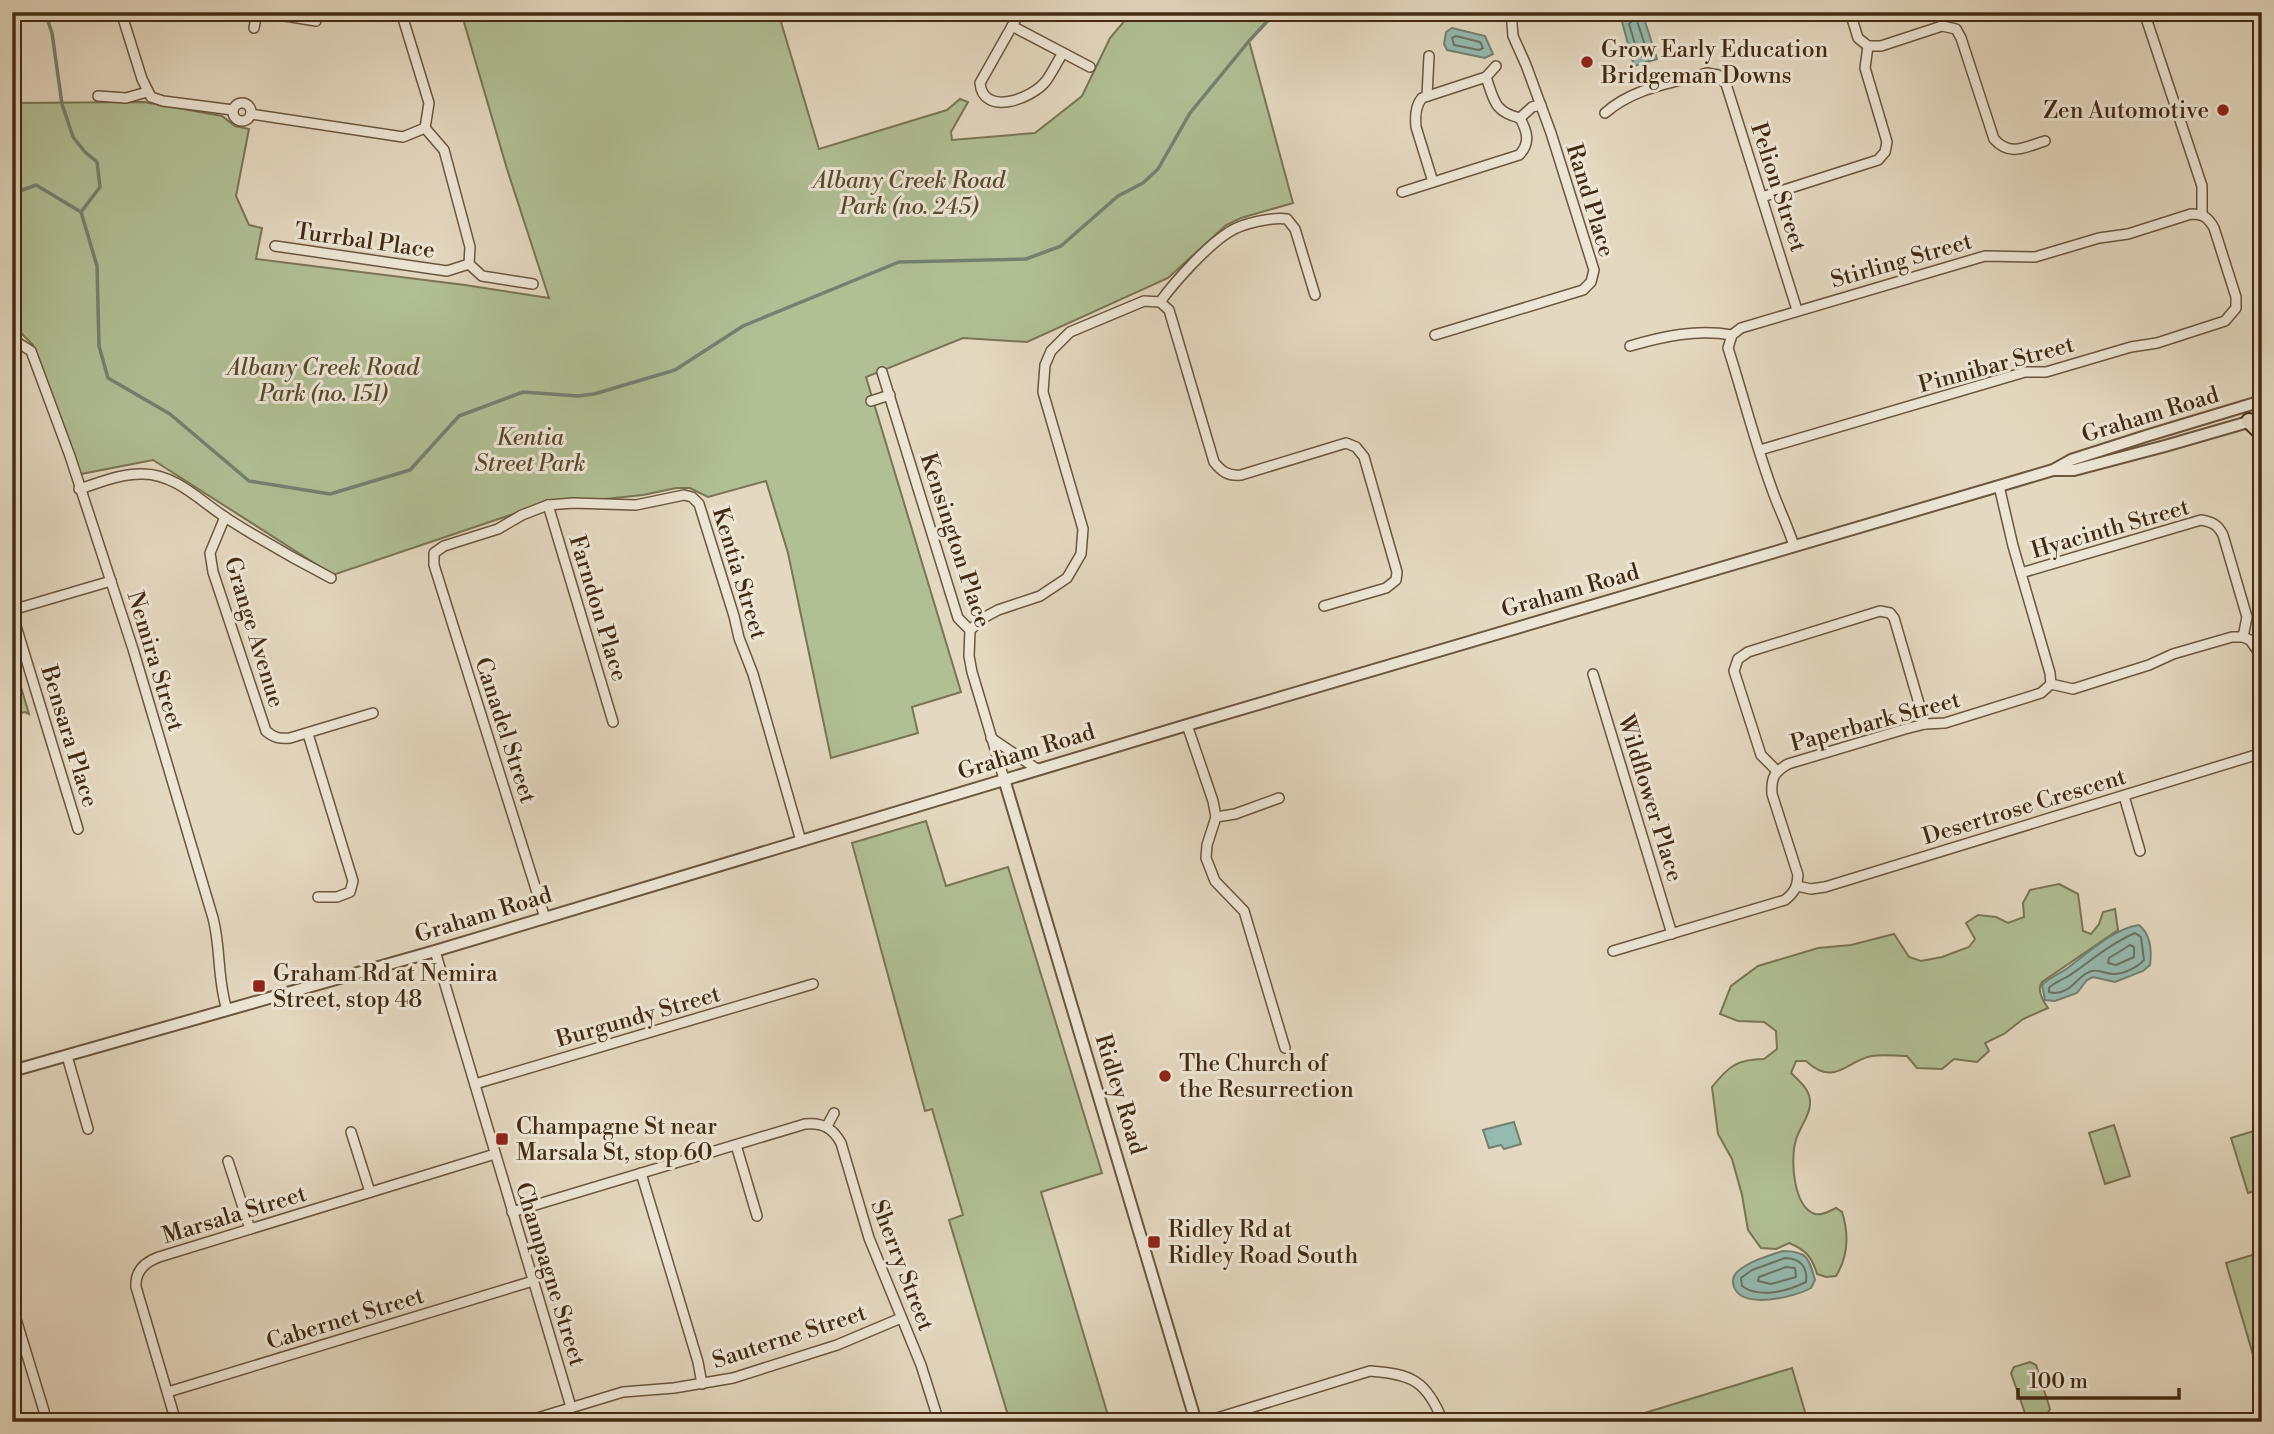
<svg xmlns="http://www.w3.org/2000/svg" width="2274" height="1434" font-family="'Libre Bodoni',serif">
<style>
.green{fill:#b1bf95;stroke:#7a7554;stroke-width:2}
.water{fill:#95bab0;stroke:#748171;stroke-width:2}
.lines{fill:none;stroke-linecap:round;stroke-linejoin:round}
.shore{stroke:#6c7262;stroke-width:2}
.stream{stroke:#748171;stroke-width:3.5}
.minor-casing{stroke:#6b563e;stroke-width:12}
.tertiary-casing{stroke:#6b563e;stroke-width:14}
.primary-casing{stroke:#432b13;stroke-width:18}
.minor{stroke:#ede6d6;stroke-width:9}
.tertiary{stroke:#ede6d6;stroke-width:10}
.primary{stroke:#e4d8c0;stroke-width:14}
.poi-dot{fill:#8f2418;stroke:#ede6d6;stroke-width:2.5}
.labels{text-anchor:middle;stroke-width:6;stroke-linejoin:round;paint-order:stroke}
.poi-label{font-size:23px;fill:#432b13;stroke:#ede6d6;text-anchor:start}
.park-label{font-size:23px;font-style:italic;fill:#59492d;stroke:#ede6d6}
.street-label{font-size:23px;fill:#432b13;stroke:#ede6d6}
</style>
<rect width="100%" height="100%" fill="#e4d8c0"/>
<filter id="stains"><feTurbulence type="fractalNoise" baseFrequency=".00286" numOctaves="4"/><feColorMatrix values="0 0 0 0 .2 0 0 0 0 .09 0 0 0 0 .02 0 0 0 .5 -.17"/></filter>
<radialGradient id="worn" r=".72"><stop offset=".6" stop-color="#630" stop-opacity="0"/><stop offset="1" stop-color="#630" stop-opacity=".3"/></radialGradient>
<g class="green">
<path d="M461 12H778L819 149 947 110 960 99 968 102 951 132 952 140 1035 133 1082 96 1110 38 1132 12H1276L1249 41 1293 203 1241 218 1226 225 1168 278 1027 342 963 338 866 377 961 692 912 707 918 733 831 758 788 553 766 481 708 497 690 488H676L643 495 537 506 333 575 153 460 81 474 33 345 18 330 12 329V103L144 102 222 116 235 126 249 129 236 196 249 225 262 228 256 259 465 285 549 298 507 169Z"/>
<path d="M12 657 29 714 25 712 12 716Z"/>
<path d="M926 821 946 886 1008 867 1102 1173 1041 1192 1110 1422H1010L949 1220 963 1215 932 1109 925 1111 852 843Z"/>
<path d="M2059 884 2078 894 2083 931 2091 934 2099 924 2103 912 2115 909 2118 930 2042 982C2036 990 2043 1001 2048 1008L2023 1019 2004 1034 1985 1043 1989 1051 1977 1062 1954 1059 1942 1069 1917 1068 1907 1056C1896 1056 1883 1054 1872 1056 1847 1060 1835 1088 1806 1061H1796L1791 1073C1800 1082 1811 1090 1810 1104 1810 1116 1799 1128 1796 1140 1790 1158 1793 1207 1815 1214 1822 1216 1830 1211 1836 1208L1842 1212C1849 1234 1849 1255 1836 1276L1826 1277 1817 1274C1812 1257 1806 1250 1789 1243L1776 1249 1761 1248 1748 1230 1742 1195 1732 1159 1718 1134 1712 1087C1728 1067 1737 1059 1764 1059L1777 1049 1776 1031 1764 1022 1738 1021 1720 1014 1731 986 1758 966 1818 948 1851 945 1894 934 1909 957 1921 961 1942 957 1969 947 1975 939 1966 923 1978 915 1996 917 2008 923 2024 917 2023 903 2030 890Z"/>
<path d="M2114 1125 2130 1176 2105 1184 2089 1133Z"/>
<path d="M2257 1130 2262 1144V1189L2248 1193 2231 1138Z"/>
<path d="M2262 1252V1355L2254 1358 2226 1263Z"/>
<path d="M2030 1362 2036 1365 2050 1409 2047 1414 2031 1420 2026 1416 2011 1373 2014 1367Z"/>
<path d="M1792 1368 1808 1422H1802L1800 1415 1778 1422H1640L1638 1415Z"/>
</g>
<g class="water">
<path d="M1638 12H1642L1657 59 1634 66 1621 18Z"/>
<path d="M1452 28 1485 36 1493 54 1485 58 1447 50 1444 44 1446 32Z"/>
<path d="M2139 925C2151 935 2152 950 2150 965L2143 971 2115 982 2093 977 2087 980 2077 993 2055 1001 2045 1000 2042 985C2050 977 2060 974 2069 967 2089 952 2113 929 2139 925Z"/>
<path d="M1514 1122 1521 1144 1504 1149 1501 1145 1489 1148 1483 1130Z"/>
<path d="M1783 1251C1807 1251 1809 1258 1815 1280L1811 1288C1795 1297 1743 1310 1734 1287 1732 1281 1733 1276 1737 1272 1749 1261 1768 1256 1783 1251Z"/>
</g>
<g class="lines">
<g class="shore">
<path d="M1634 19 1637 21 1647 51 1646 54 1642 56 1638 54 1629 24Z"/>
<path d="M1456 36 1480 42 1483 48 1479 50 1454 45 1452 38Z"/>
<path d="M2135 933 2141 937 2144 960C2138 967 2124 974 2114 974 2106 974 2099 969 2092 971 2078 973 2070 998 2049 992V988C2056 981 2065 979 2073 973 2093 959 2112 943 2135 933Z"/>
<path d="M2130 945 2134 947V957L2116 965 2108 963 2109 958Z"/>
<path d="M1785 1258C1800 1258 1808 1267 1806 1282 1788 1291 1759 1299 1742 1286L1741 1278 1752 1270Z"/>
<path d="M1786 1267 1795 1268 1796 1277 1771 1284 1758 1281 1759 1277Z"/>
</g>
<g class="stream">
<path d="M45 12 52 33 62 104 73 137 85 152 97 162 100 187 81 212"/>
<path d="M12 194 36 185 81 212 97 266 99 346 108 378 170 414 249 481 330 494 410 470 459 416 523 392 578 396 594 394 675 370 743 326 899 262 1026 259 1061 246 1118 196 1143 183 1158 169 1190 113 1249 41 1276 12"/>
</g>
<defs>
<g id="minor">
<path d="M121 12 142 79 151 97 163 101 233 110"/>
<path d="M261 12 316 21"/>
<path d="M1020 12 980 83C983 117 1032 99 1046 81 1052 73 1057 62 1063 53"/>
<path d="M1850 12 1858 38 1868 46H1881L1942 26 1956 29 1961 38 1994 139C2010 157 2025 147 2045 141"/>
<path d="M2144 12 2202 186V214"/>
<path d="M1012 26 1090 67"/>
<path d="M254 28 257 12"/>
<path d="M1486 77 1496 66"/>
<path d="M98 96 126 98 147 92"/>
<path d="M1427 96 1429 56"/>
<circle cx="242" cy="112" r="9"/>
<path d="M1605 113C1633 88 1672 83 1707 73L1718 75 1726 84 1797 310"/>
<path d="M251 114 403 137 425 128 429 103 401 12"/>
<path d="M1520 118 1532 107 1541 105"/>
<path d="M1433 182 1416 127C1415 117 1415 106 1422 98L1486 77C1494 100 1494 112 1520 118"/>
<path d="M1402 192 1519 155C1531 143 1527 131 1520 118"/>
<path d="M1762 197 1878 160 1885 152 1887 142 1865 68 1868 46"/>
<path d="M275 246 447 271 469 264 470 247 444 150 425 128"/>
<path d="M469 264 482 276 533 284"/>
<path d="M1160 302C1176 280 1207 246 1229 232 1243 223 1272 217 1287 219L1295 229 1315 295"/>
<path d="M1435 335 1583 290 1591 282 1594 270 1551 133 1526 65 1513 36 1511 12"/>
<path d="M12 339 31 351 70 456 133 649 213 918C221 948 217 979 227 1010"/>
<path d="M1630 346C1664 336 1697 329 1732 335"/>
<path d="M882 372 958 618 970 630 969 656 972 672 1004 779"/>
<path d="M871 401 890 395"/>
<path d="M1760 450 2025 372H2046L2131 347 2157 343 2225 321 2236 308V297L2214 228C2208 217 2203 214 2191 214L2128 234 2099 238 2035 257 1985 256 1741 328 1732 335 1728 348C1744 398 1757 451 1776 500 1782 515 1789 530 1794 546"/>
<path d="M79 489C99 483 122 473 143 474 176 474 201 502 228 519 261 540 296 560 331 578"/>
<path d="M548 505 613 722"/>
<path d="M225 517 210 553 213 572 266 731C274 738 280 739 290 738L373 713"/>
<path d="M2021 573 2201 520C2213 522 2218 525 2223 535L2247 617 2243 637"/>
<path d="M12 610 111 581"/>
<path d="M12 613 78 829"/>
<path d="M970 630 985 617 998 610 1040 596 1067 578 1081 554 1083 529 1043 392 1045 365 1051 351 1070 332 1144 301 1160 302 1169 310 1214 462C1222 472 1228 476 1241 475L1346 443 1356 447 1364 457 1397 572 1396 580 1386 588 1324 606"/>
<path d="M1593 674 1672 934"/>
<path d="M2051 684 2073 689 2149 665 2173 654 2232 637H2243L2250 640 2257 650 2262 663"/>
<path d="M1187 725 1213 801 1216 817 1207 845 1206 858 1215 881 1244 911 1285 1048"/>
<path d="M308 734 353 881 350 892 337 897H318"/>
<path d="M991 738 1037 769"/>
<path d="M1777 771 1761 755 1734 671 1738 659 1748 652 1880 611 1890 613 1894 618 1925 724"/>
<path d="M2124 796 2140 851"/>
<path d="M1216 817 1235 814 1279 798"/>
<path d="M1797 886 1811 889 1825 887 2262 753"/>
<path d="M545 918 434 565V553L444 546 498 529 522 515 548 505 573 503 636 505 684 495 692 497 699 504 734 616 739 638 753 674 801 841"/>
<path d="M435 951 571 1407"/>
<path d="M1613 951 1785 900C1795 892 1797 887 1798 875L1772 794C1771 778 1774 772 1788 764L1905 729 1925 724 1945 723 2041 693 2051 684 2050 673 2013 546 1999 486"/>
<path d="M67 1056 88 1129"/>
<path d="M475 1084 813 984"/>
<path d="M827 1126 834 1113"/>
<path d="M351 1132 370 1192"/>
<path d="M736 1145 757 1216"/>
<path d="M228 1161 250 1229"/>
<path d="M641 1173 698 1362 702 1384"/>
<path d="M512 1212 805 1124C822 1122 833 1128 841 1143L869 1238 921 1365 939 1422"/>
<path d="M12 1306 44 1411 43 1422"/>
<path d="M168 1392 533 1281"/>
<path d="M176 1422 136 1287C135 1271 145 1262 159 1257L495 1154"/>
<path d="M524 1422 623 1392 674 1388 733 1378 837 1345 901 1318"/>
<path d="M1204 1422 1370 1371C1412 1374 1427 1381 1443 1422"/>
</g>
<g id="tertiary">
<path d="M2055 470H2074L2165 446 2262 418"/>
<path d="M1004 779 1196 1422"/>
<path d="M12 1071 435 951 1187 725 1999 486 2053 470 2071 460 2146 436 2262 401"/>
</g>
<path id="primary" d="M2249 421 2262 434"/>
</defs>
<use href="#minor" class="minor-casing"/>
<use href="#tertiary" class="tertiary-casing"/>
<use href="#primary" class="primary-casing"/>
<use href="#minor" class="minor"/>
<use href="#tertiary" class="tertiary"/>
<use href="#primary" class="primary"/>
</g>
<g class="poi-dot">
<circle cx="1587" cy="62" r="7"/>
<circle cx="2223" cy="110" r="7"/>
<rect x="252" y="979" width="14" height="14" rx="3.5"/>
<circle cx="1165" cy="1076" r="7"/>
<rect x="495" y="1132" width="14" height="14" rx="3.5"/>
<rect x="1147" y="1235" width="14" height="14" rx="3.5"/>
</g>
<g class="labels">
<g class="poi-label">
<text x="1601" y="57">Grow Early Education<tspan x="1601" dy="26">Bridgeman Downs</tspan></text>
<text x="2209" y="118" text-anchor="end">Zen Automotive</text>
<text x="273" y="981">Graham Rd at Nemira<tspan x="273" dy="26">Street, stop 48</tspan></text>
<text x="1179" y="1071">The Church of<tspan x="1179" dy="26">the Resurrection</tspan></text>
<text x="516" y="1134">Champagne St near<tspan x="516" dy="26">Marsala St, stop 60</tspan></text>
<text x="1168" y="1237">Ridley Rd at<tspan x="1168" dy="26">Ridley Road South</tspan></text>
</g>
<g class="park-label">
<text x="909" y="188">Albany Creek Road<tspan x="909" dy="26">Park (no. 245)</tspan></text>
<text x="323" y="375">Albany Creek Road<tspan x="323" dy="26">Park (no. 151)</tspan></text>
<text x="530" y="445">Kentia<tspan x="530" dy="26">Street Park</tspan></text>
</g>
<g class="street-label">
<text transform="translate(1779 187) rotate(72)" y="8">Pelion Street</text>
<text transform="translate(1591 200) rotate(73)" y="8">Rand Place</text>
<text transform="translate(365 240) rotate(8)" y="8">Turrbal Place</text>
<text transform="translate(1901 260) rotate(-16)" y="8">Stirling Street</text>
<text transform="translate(1996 364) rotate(-15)" y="8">Pinnibar Street</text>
<text transform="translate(2150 414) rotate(-17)" y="8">Graham Road</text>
<text transform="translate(2110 528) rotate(-16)" y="8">Hyacinth Street</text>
<text transform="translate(956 540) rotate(72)" y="8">Kensington Place</text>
<text transform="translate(740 573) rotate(73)" y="8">Kentia Street</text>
<text transform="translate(1570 590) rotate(-16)" y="8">Graham Road</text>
<text transform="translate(599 608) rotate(73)" y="8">Farndon Place</text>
<text transform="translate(255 632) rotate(73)" y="8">Grange Avenue</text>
<text transform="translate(156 661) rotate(73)" y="8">Nemira Street</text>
<text transform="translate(1875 721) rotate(-15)" y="8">Paperbark Street</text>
<text transform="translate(506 730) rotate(72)" y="8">Canadel Street</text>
<text transform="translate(70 736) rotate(73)" y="8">Bensara Place</text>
<text transform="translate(1026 751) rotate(-17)" y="8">Graham Road</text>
<text transform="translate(1651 798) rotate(73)" y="8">Wildflower Place</text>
<text transform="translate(2024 806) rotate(-17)" y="8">Desertrose Crescent</text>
<text transform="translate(483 914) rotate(-17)" y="8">Graham Road</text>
<text transform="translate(638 1016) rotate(-16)" y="8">Burgundy Street</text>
<text transform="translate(1121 1094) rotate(73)" y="8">Ridley Road</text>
<text transform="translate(234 1214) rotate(-17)" y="8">Marsala Street</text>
<text transform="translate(903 1265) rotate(69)" y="8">Sherry Street</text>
<text transform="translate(551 1274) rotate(73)" y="8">Champagne Street</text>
<text transform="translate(345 1318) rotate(-17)" y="8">Cabernet Street</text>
<text transform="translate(789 1336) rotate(-18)" y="8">Sauterne Street</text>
</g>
</g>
<rect width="2274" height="1434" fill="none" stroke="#e4d8c0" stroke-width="42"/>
<rect x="14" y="14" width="2246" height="1406" fill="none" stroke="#432b13" stroke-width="3.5"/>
<rect x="21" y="21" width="2232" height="1392" fill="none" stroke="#432b13" stroke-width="2"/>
<path d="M2018 1388v10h161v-10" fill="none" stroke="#432b13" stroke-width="3.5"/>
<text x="2029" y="1388" font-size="21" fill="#432b13" stroke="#ede6d6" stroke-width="5" paint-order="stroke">100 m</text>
<rect width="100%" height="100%" filter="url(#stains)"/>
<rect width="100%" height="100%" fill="url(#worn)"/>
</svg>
